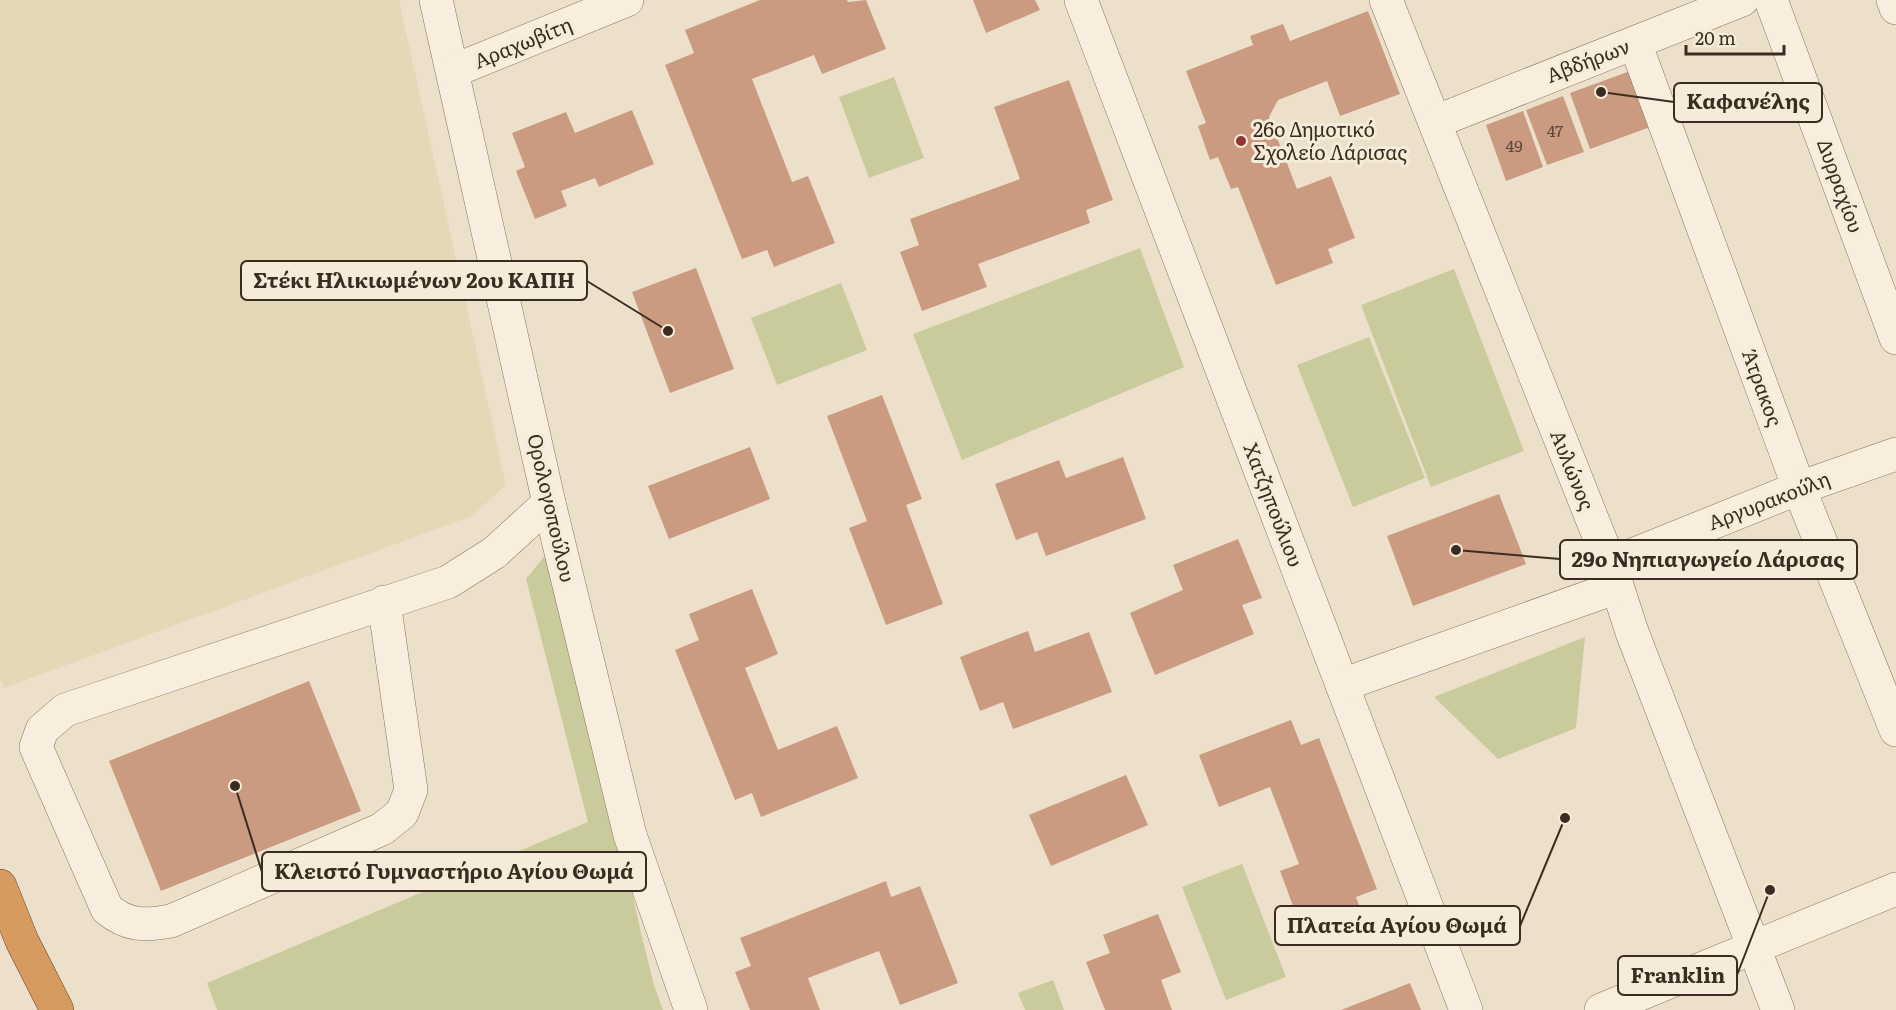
<svg xmlns="http://www.w3.org/2000/svg" width="1896" height="1010" font-family="Literata,serif">
<style>
.farmland{fill:#e3d9b7}
.green{fill:#c9cb9d}
.building{fill:#ca9b81}
.lines{fill:none;stroke-linecap:round;stroke-linejoin:round}
.minor-casing{stroke:#89735e;stroke-width:34}
.highway-casing{stroke:#584132;stroke-width:34}
.minor{stroke:#f8eedd;stroke-width:33}
.highway{stroke:#d89b5f;stroke-width:33}
.poi-dot{fill:#963138;stroke:#f5ebd9;stroke-width:2}
.labels{text-anchor:middle;stroke-width:6;stroke-linejoin:round;paint-order:stroke}
.number-label{font-size:16px;fill:#5e4839}
.street-label{font-size:20px;fill:#3a2c21;stroke:#f5ebd9}
.poi-label{font-size:20px;fill:#3a2c21;stroke:#f5ebd9;text-anchor:start}
.leader{fill:none;stroke:#3a2c21;stroke-width:2}
.callout-dot{fill:#3a2c21;stroke:#f5ebd9;stroke-width:2}
.callout{fill:#f5ebd9;stroke:#3a2c21;stroke-width:2}
.callout-label{font-size:21px;text-anchor:middle;font-weight:bold;fill:#3a2c21}
</style>
<rect width="100%" height="100%" fill="#ede0ca"/>
<path class="farmland" d="M0 0H399L506 485 472 516 4 688 0 680Z"/>
<g class="green">
<path d="M894 77 924 158 869 178 839 97Z"/>
<path d="M1140 248 1184 367 962 460 913 334Z"/>
<path d="M1454 269 1524 451 1431 487 1361 305Z"/>
<path d="M841 283 867 350 777 385 751 318Z"/>
<path d="M1369 337 1425 478 1353 507 1297 365Z"/>
<path d="M555 543 641 933 654 985 663 1010H217L207 983 588 822 526 579Z"/>
<path d="M1585 637 1576 728 1498 759 1434 697Z"/>
<path d="M1242 864 1286 977 1226 1000 1182 887Z"/>
<path d="M1053 980 1064 1010H1025L1018 993Z"/>
</g>
<g class="building">
<path d="M760 0H847L848 2 866 0 886 49 822 74 814 55 752 79 792 182 808 176 835 243 774 267 767 250 742 259 665 65 694 53 685 30Z"/>
<path d="M973 0H1035L1040 10 986 33Z"/>
<path d="M1368 11 1400 94 1340 116 1327 81 1278 100 1269 117 1297 189 1331 176 1355 238 1328 249 1333 263 1276 285 1238 187 1231 189 1218 157 1210 160 1198 126 1206 123 1186 71 1253 45 1250 36 1283 24 1290 41Z"/>
<path d="M1633 70 1653 126 1590 149 1570 93Z"/>
<path d="M1069 80 1113 200 1086 210 1090 223 978 264 987 287 922 311 900 252 919 245 910 219 1020 179 994 107Z"/>
<path d="M1563 96 1584 152 1547 165 1526 110Z"/>
<path d="M632 110 654 164 599 187 595 178 561 191 567 206 535 219 516 171 525 167 512 133 566 112 575 133Z"/>
<path d="M1523 111 1543 167 1506 181 1486 125Z"/>
<path d="M696 268 734 369 670 393 632 292Z"/>
<path d="M882 395 922 499 906 505 943 604 886 625 849 528 867 521 827 416Z"/>
<path d="M750 447 770 499 669 539 648 486Z"/>
<path d="M1123 457 1146 519 1046 556 1037 532 1016 540 995 484 1059 460 1066 478Z"/>
<path d="M1499 494 1526 564 1413 606 1387 536Z"/>
<path d="M1238 539 1262 598 1242 605 1254 634 1155 675 1130 613 1183 590 1173 565Z"/>
<path d="M752 589 778 654 745 668 778 750 837 726 858 778 761 817 752 793 735 800 675 650 699 640 689 614Z"/>
<path d="M1028 631 1035 652 1089 632 1112 692 1013 729 1003 702 980 711 960 657Z"/>
<path d="M309 681 361 811 161 891 109 761Z"/>
<path d="M1291 720 1301 745 1319 738 1377 889 1356 897 1363 916 1305 938 1280 871 1299 864 1270 787 1219 807 1199 755Z"/>
<path d="M1126 775 1148 825 1051 866 1029 815Z"/>
<path d="M886 881 891 897 920 886 958 983 900 1005 879 951 808 978 820 1010H750L735 972 751 966 740 938Z"/>
<path d="M1158 914 1181 972 1161 980 1172 1010H1105L1086 962 1110 953 1103 935Z"/>
<path d="M1410 983 1421 1010H1341Z"/>
</g>
<g class="lines">
<defs>
<g id="minor">
<path d="M436 0 549 503 630 835 691 1010"/>
<path d="M1081 0 1466 1010"/>
<path d="M1386 0 1610 564 1632 632 1778 1010"/>
<path d="M1771 0 1896 338"/>
<path d="M1893 0 1896 8"/>
<path d="M1635 43 1799 488 1896 730"/>
<path d="M453 71 627 0"/>
<path d="M1435 122 1742 0"/>
<path d="M1610 564 1799 488 1896 454"/>
<path d="M384 602 411 790 402 813 382 829 171 921C144 926 128 926 107 909L36 747 42 730 65 710 448 582 494 553 549 503"/>
<path d="M1342 685 1617 587"/>
<path d="M1601 1010 1896 889"/>
</g>
<path id="highway" d="M0 886 22 941 57 1010"/>
</defs>
<use href="#minor" class="minor-casing"/>
<use href="#highway" class="highway-casing"/>
<use href="#minor" class="minor"/>
<use href="#highway" class="highway"/>
</g>
<circle class="poi-dot" cx="1241" cy="141" r="6"/>
<g class="labels">
<g class="number-label">
<text x="1555" y="137">47</text>
<text x="1514" y="152">49</text>
</g>
<g class="street-label">
<text transform="translate(523 43) rotate(-22)" y="7">Αραχωβίτη</text>
<text transform="translate(1588 61) rotate(-21)" y="7">Αβδήρων</text>
<text transform="translate(1840 186) rotate(70)" y="7">Δυρραχίου</text>
<text transform="translate(1762 388) rotate(70)" y="7">Άτρακος</text>
<text transform="translate(1572 470) rotate(68)" y="7">Αυλώνος</text>
<text transform="translate(1769 501) rotate(-21)" y="7">Αργυρακούλη</text>
<text transform="translate(1273 505) rotate(69)" y="7">Χατζηπούλιου</text>
<text transform="translate(551 508) rotate(77)" y="7">Ορολογοπούλου</text>
</g>
<g class="poi-label">
<text x="1253" y="137">26ο Δημοτικό<tspan x="1253" dy="23">Σχολείο Λάρισας</tspan></text>
</g>
</g>
<path class="leader" d="M1601 92L1674 102M668 331L587 281M1456 550L1560 559M235 786L262 872M1565 818L1520 926M1770 890L1737 975"/>
<g class="callout-dot">
<circle cx="1601" cy="92" r="6"/>
<circle cx="668" cy="331" r="6"/>
<circle cx="1456" cy="550" r="6"/>
<circle cx="235" cy="786" r="6"/>
<circle cx="1565" cy="818" r="6"/>
<circle cx="1770" cy="890" r="6"/>
</g>
<g class="callout">
<rect x="1674" y="83" width="148" height="39" rx="6"/>
<rect x="241" y="261" width="346" height="39" rx="6"/>
<rect x="1560" y="540" width="297" height="39" rx="6"/>
<rect x="262" y="852" width="384" height="39" rx="6"/>
<rect x="1275" y="906" width="245" height="39" rx="6"/>
<rect x="1618" y="956" width="119" height="39" rx="6"/>
</g>
<g class="callout-label">
<text x="1748" y="109">Καφανέλης</text>
<text x="414" y="288">Στέκι Ηλικιωμένων 2ου ΚΑΠΗ</text>
<text x="1708" y="567">29ο Νηπιαγωγείο Λάρισας</text>
<text x="454" y="879">Κλειστό Γυμναστήριο Αγίου Θωμά</text>
<text x="1397" y="933">Πλατεία Αγίου Θωμά</text>
<text x="1678" y="983">Franklin</text>
</g>
<path d="M1686 45v9h98v-9" fill="none" stroke="#3a2c21" stroke-width="3"/>
<text x="1695" y="45" font-size="18" fill="#3a2c21" stroke="#f5ebd9" stroke-width="4.5" paint-order="stroke">20 m</text>
</svg>
